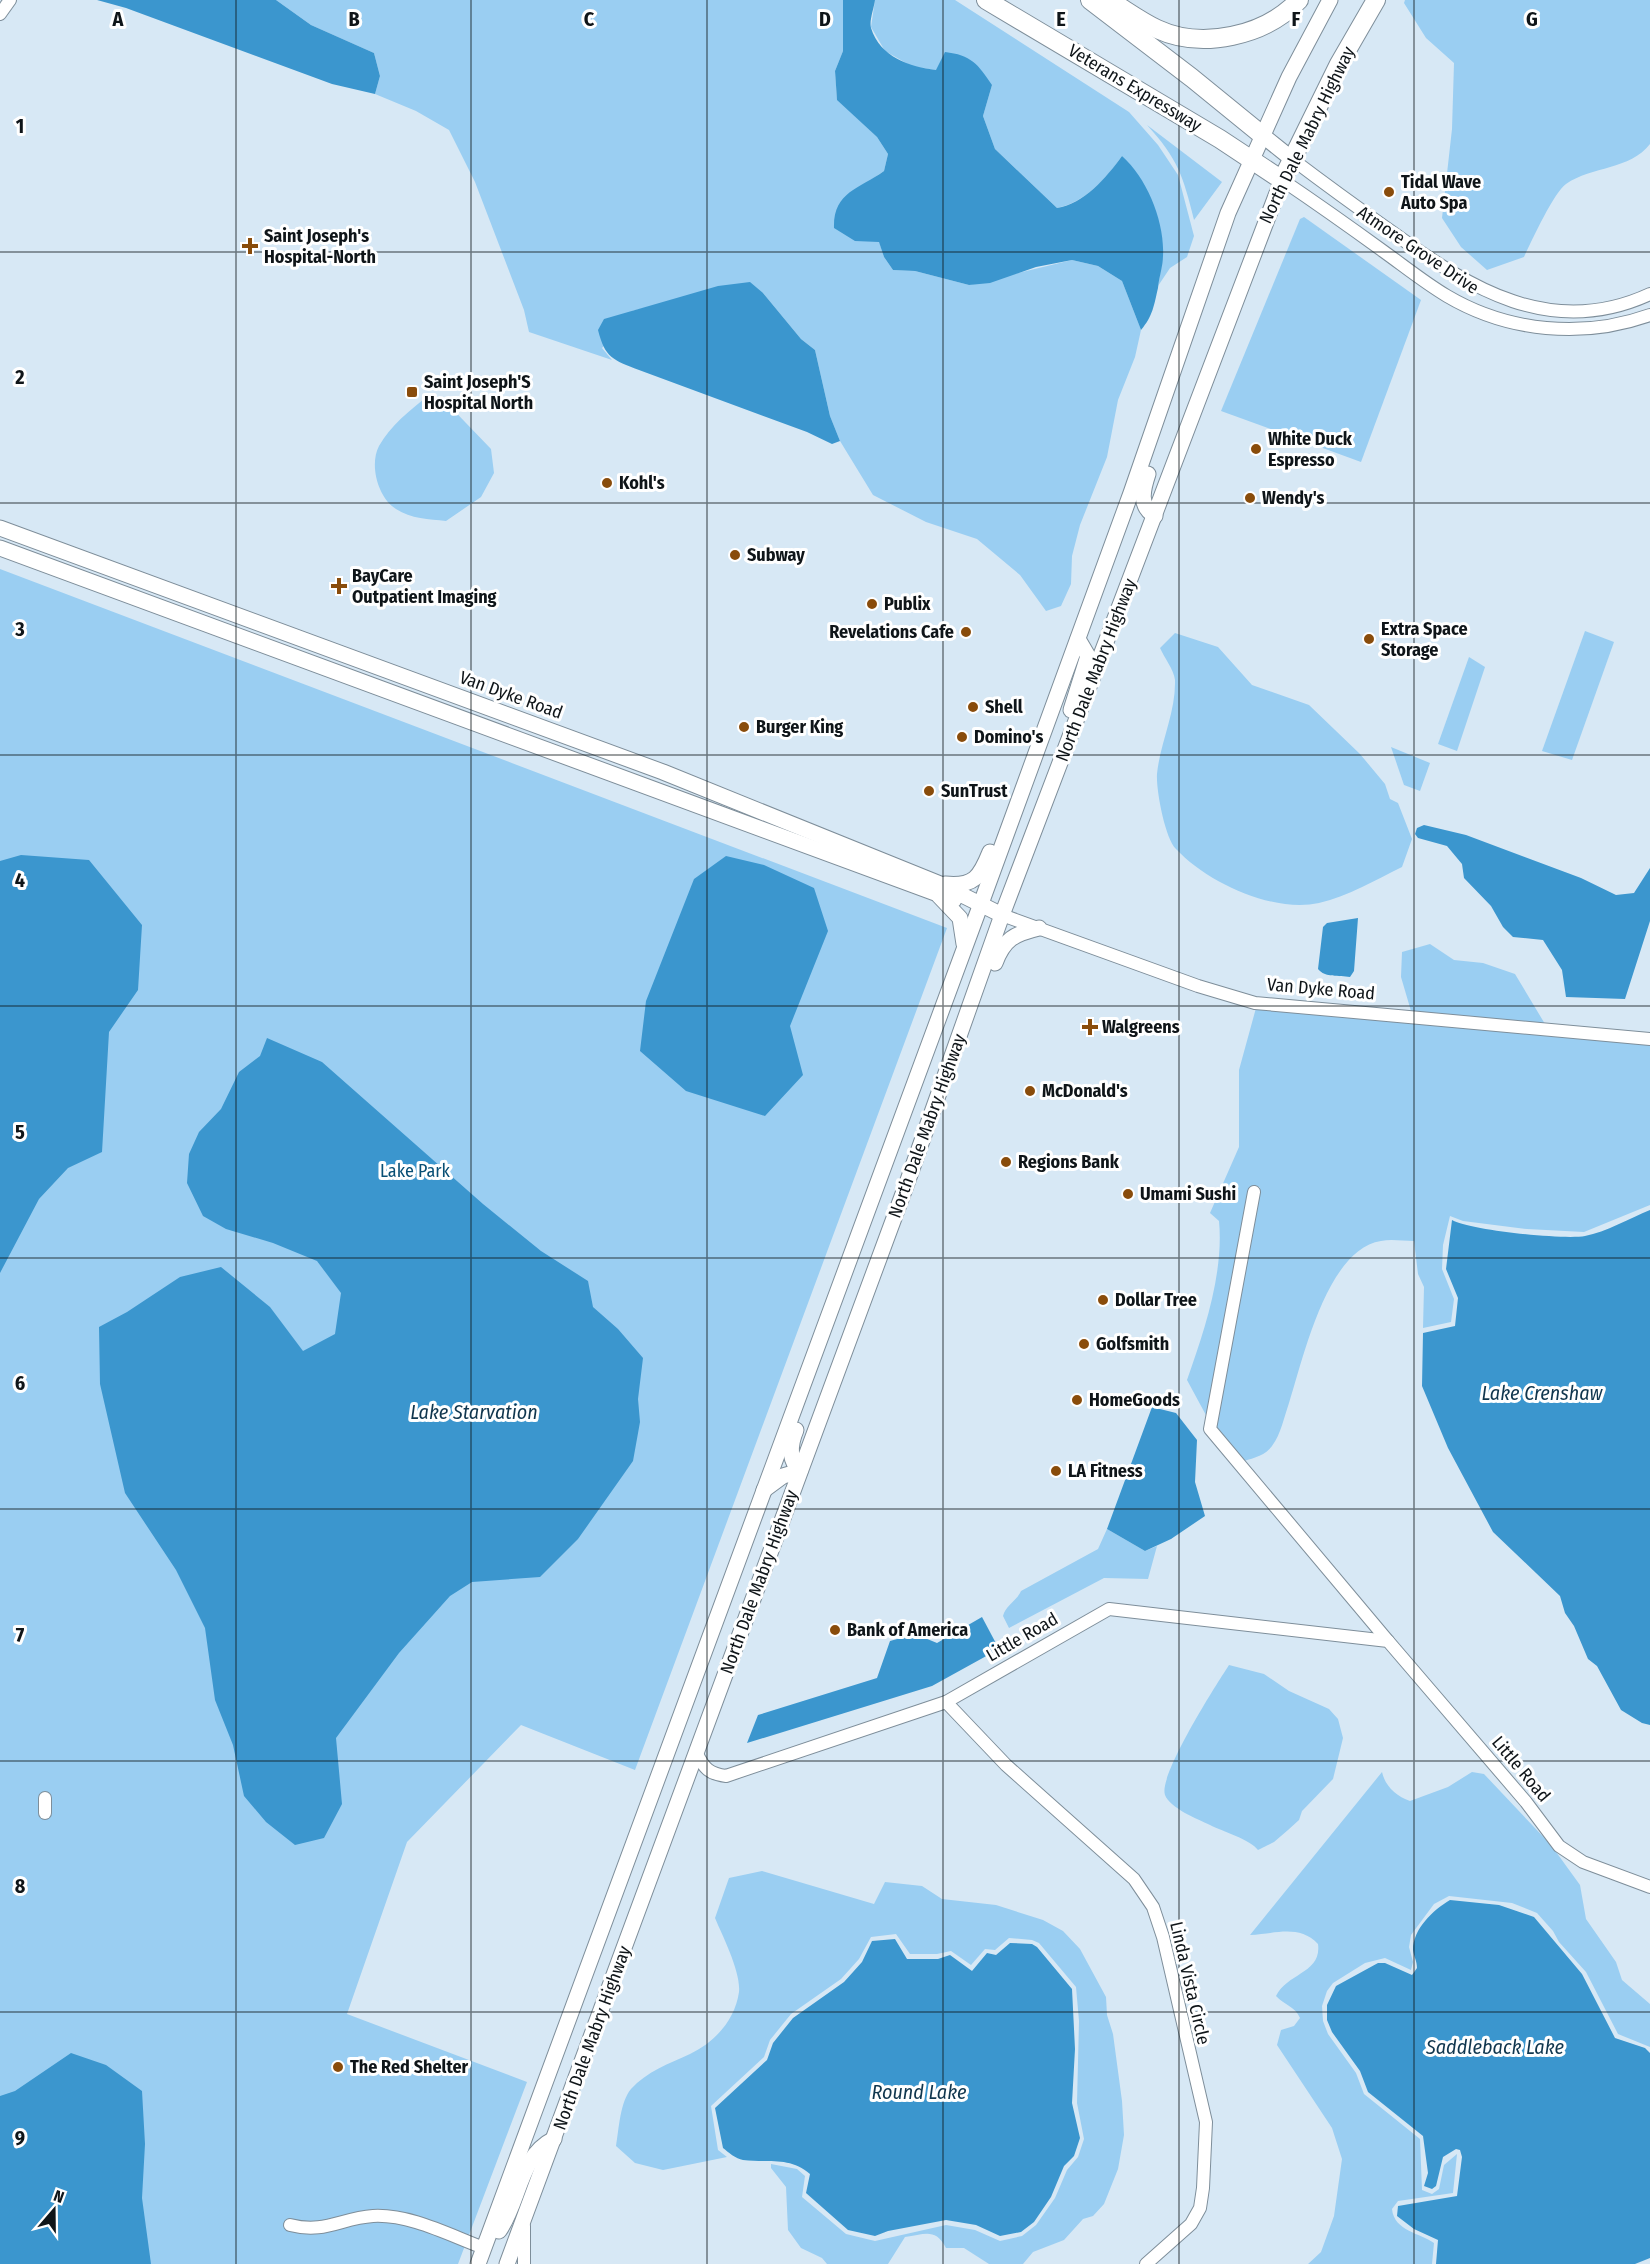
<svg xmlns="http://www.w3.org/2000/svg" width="1650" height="2264" font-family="'Fira Sans Condensed',sans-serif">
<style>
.green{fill:#9acef2}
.water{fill:#3b96ce}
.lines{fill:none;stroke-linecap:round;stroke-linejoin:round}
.minor-casing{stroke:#7e8e9a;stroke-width:14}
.major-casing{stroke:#7e8e9a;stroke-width:17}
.highway-casing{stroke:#7e8e9a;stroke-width:20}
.minor{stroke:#fff;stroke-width:12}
.major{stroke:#fff;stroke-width:15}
.highway{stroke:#fff;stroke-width:18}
.grid{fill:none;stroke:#0f1519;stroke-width:1.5;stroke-opacity:0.55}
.poi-dot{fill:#894c0b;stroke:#fff;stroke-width:2}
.labels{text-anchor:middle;stroke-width:6;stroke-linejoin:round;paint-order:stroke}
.street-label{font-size:18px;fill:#0f1519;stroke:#fff}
.poi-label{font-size:18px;font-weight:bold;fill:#0f1519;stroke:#fff;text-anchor:start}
.park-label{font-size:18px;fill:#084f75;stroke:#fff}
.water-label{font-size:20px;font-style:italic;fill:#10364e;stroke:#fff}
.grid-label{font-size:20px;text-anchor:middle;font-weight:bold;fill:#0f1519;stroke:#fff;stroke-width:6;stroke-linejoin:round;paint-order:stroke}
</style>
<rect width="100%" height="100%" fill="#d7e8f5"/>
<g class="green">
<path d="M276 0H843V51L835 71 837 99 877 137 888 154 884 171 869 181 855 241H879L884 257 893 270 915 271 969 285 1072 260 1098 266 1122 281 1141 330 1135 357 1118 400 1107 457 1080 525 1072 556 1071 584 1061 606 1046 611 1020 575 977 539 926 522 873 495 840 441 830 416 815 350 801 339 763 293 673 301 632 311 602 348 612 360 529 332 524 310 475 182 449 130 416 111 375 94 380 76 374 53 311 25Z"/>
<path d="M875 0H955L1129 112 1158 145 1178 175 1194 236 1187 257 1170 268 1158 286 1163 256 1122 156C1106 179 1084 203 1057 208L995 149 983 116 992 85 936 70 913 67 885 51 871 27Z"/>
<path d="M1405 0H1650V144C1630 170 1592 166 1566 184 1554 192 1531 242 1524 257L1487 270 1461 247 1442 218 1452 129 1454 63 1426 38 1404 3Z"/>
<path d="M1147 125 1222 182 1194 220C1183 176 1178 159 1147 125Z"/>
<path d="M1304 217 1421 300 1361 462 1221 411 1300 219Z"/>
<path d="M428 396H440L491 449 494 473 481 497 446 521C429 519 411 519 396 509 378 498 369 465 379 446 391 425 409 411 428 396Z"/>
<path d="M0 569 947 928 635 1770 521 1725 407 1842 347 2014 527 2082 458 2264H0Z"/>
<path d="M1585 631 1614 642 1572 760 1542 751Z"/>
<path d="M1175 633 1218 647 1252 685 1309 705 1360 754 1385 784 1390 799 1398 803 1412 839 1402 867C1375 880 1349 896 1319 903 1273 913 1208 883 1176 849 1165 838 1156 790 1157 774 1160 743 1176 712 1175 680 1174 670 1164 657 1160 648Z"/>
<path d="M1469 657 1485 667 1457 751 1438 744Z"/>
<path d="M1391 747 1430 763 1420 791 1404 785Z"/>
<path d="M1430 944 1454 960 1483 963 1515 974 1545 1024 1411 1011 1401 977 1402 952Z"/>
<path d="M1256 1008 1650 1045V1205L1584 1232 1527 1229 1463 1221 1450 1216 1443 1245 1442 1269 1454 1299 1451 1322 1423 1328 1424 1287 1418 1274 1414 1241C1403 1241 1391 1239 1381 1241 1327 1249 1303 1359 1289 1403 1284 1417 1281 1434 1272 1446 1266 1455 1254 1458 1244 1461L1216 1427 1260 1187 1251 1186 1207 1417 1187 1380C1204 1332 1224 1273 1219 1221L1210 1213 1239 1147V1070Z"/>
<path d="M1107 1529 1145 1551 1157 1546 1148 1579 1104 1578 1009 1628 1003 1616C1006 1605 1016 1602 1021 1591L1098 1549Z"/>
<path d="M1229 1665 1264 1674 1289 1691 1329 1709 1338 1719 1343 1738 1333 1779 1302 1811 1299 1820 1288 1830 1274 1842 1258 1850C1251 1840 1222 1831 1210 1825 1197 1819 1170 1808 1165 1795 1158 1776 1216 1685 1229 1665Z"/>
<path d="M1382 1772C1385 1786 1396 1796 1410 1801L1448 1787 1472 1772 1484 1774 1551 1845 1580 1885 1586 1919 1616 1962 1622 1980 1650 2004V2047L1618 2034 1586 1972 1559 1942 1553 1931 1537 1913 1512 1903 1449 1896 1434 1904 1411 1935 1409 1947 1413 1962 1411 1970 1385 1958 1365 1963 1333 1983 1327 1991 1322 2006 1323 2021 1328 2034 1356 2073 1364 2094 1420 2139 1422 2190 1432 2194 1439 2189 1444 2165 1457 2154 1453 2193 1398 2201 1392 2209C1394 2231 1420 2233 1434 2243L1432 2264H1308L1321 2252 1334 2216 1342 2159 1332 2128 1277 2045 1281 2030 1294 2026 1300 2018C1295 2006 1284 2005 1276 1996 1287 1973 1322 1973 1318 1944 1299 1924 1275 1934 1250 1935Z"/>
<path d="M762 1871 874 1904 885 1882 922 1886 942 1899 996 1905 1043 1920 1063 1931 1080 1949 1106 1997 1107 2015 1113 2034 1122 2101 1124 2135 1118 2169 1104 2204 1093 2216 1083 2219 1064 2240 1033 2252 1023 2264H989L964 2248H946C935 2227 924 2235 905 2237L888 2264H827L822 2258 801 2248 788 2230 786 2187 771 2168V2164L797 2169 805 2176 802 2197 846 2234 875 2241 946 2225 975 2230 1000 2241 1022 2236 1036 2225 1055 2198 1067 2170 1078 2157 1084 2139 1077 2103 1079 2021 1076 1987 1039 1943 1032 1940 1009 1938 995 1950 985 1949 971 1965 951 1951 937 1954H910L896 1934 871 1937 859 1959 841 1979 791 2014 770 2040 764 2057 711 2106 718 2150 727 2157 663 2170 635 2163 616 2146C619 2129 620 2102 631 2089 646 2072 670 2063 690 2054 715 2042 735 2020 739 1992 741 1972 723 1937 715 1918L729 1878Z"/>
</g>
<g class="water">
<path d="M97 0H276L311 25 374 53 380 76 375 94 332 84 126 8Z"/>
<path d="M843 0H875C874 8 869 21 871 28 880 57 910 67 936 70L945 52C971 55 978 64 992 85L983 116 995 149 1057 208C1084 204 1106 178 1122 156 1147 178 1165 222 1163 256 1163 266 1159 277 1158 288 1154 305 1153 316 1141 330L1122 281 1098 266 1072 260 1036 267 990 283 969 285 915 271 893 270 884 257 879 242 855 241 834 228C833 192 859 189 884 171L888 154 877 137 837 100 835 71 843 51Z"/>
<path d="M750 282 763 293 801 339 815 350 830 416 840 441 832 444 807 432 639 370C613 360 605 358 598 330L604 319 718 286Z"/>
<path d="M1424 825 1466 835 1581 878 1616 895 1634 893 1650 868V921L1625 999 1566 997 1562 970 1543 940 1513 937 1503 927 1491 906 1464 878 1462 864 1447 846 1418 838 1415 834 1417 828Z"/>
<path d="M21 855 89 860 142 925 138 990 109 1032 102 1152 68 1168 39 1199 0 1273V861Z"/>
<path d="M726 856 764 865 814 888 828 931 790 1026 803 1075 765 1116 686 1091 640 1051 646 1001 694 879Z"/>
<path d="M1358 918 1354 971 1350 977C1339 975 1325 978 1318 969L1323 927 1327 923Z"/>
<path d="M267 1038 322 1062 483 1204 541 1251 588 1281 593 1307 618 1329 643 1358 638 1399 640 1422 633 1461 578 1539 540 1577 472 1582 450 1596 399 1653 336 1738 342 1804 324 1838 295 1845 266 1822 244 1796 233 1745 215 1700 205 1628 176 1570 125 1493 100 1384 99 1327 127 1312 180 1277 221 1267 270 1307 303 1351 335 1334 341 1293 317 1261 273 1243 226 1229 203 1216 187 1183 189 1154 199 1132 221 1109 239 1072 260 1056Z"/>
<path d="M1650 1210V1725L1642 1723 1621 1710 1597 1666 1588 1659 1574 1626 1565 1613 1560 1596 1493 1532 1448 1448 1422 1386 1423 1333 1455 1326 1458 1298 1446 1269 1452 1220C1468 1230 1564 1240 1585 1236 1606 1232 1630 1218 1650 1210Z"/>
<path d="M1152 1407 1176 1413 1197 1440 1195 1482 1205 1516 1171 1539 1145 1551 1107 1529Z"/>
<path d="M982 1617 999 1649 932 1686 747 1743 758 1715 877 1678 890 1641 915 1634 937 1643Z"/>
<path d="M1450 1900 1499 1905 1534 1917 1582 1974 1615 2038 1645 2048 1650 2053V2258L1635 2264H1436L1438 2240 1414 2229 1397 2216 1398 2206 1457 2196 1462 2157 1460 2150 1456 2149 1443 2157 1436 2186 1432 2189 1424 2186 1428 2173 1423 2136 1368 2092 1360 2071 1332 2032 1327 2020V2005L1336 1986 1378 1963H1385L1412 1975 1417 1968C1417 1961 1414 1957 1413 1950 1413 1929 1433 1910 1450 1900Z"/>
<path d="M895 1939 907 1959H938L950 1955 972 1971 987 1953 996 1955 1010 1943 1032 1944 1037 1947 1072 1989 1075 2049 1072 2103 1080 2138 1074 2156 1064 2166 1051 2197 1034 2222 1021 2232 1000 2236 976 2225 946 2220 888 2231 875 2236 848 2230 806 2193 810 2174C790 2156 767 2163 743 2160 736 2159 728 2152 723 2148L715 2108 767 2060 773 2043 793 2018 844 1982 862 1962 872 1941Z"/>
<path d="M71 2053 106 2065 142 2091 145 2144 142 2198 151 2264H0V2096L15 2091Z"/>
</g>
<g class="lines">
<defs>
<g id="minor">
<path d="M0 14 10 0"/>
<path d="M1292 159C1325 184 1358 208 1392 232 1470 288 1551 340 1650 294"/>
<path d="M1282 180C1316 203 1350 227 1383 251 1404 266 1425 283 1447 296 1508 332 1583 339 1650 315"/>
<path d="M1002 915 1198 986 1255 1003 1650 1039"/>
<path d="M1254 1192 1210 1429 1388 1641"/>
<path d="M946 1702 1006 1765 1134 1879 1153 1907 1163 1937 1206 2122 1203 2188 1200 2208 1191 2224 1146 2264"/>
<path d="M697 1754C704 1768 709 1774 726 1776L946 1702 1109 1609 1388 1641 1526 1802 1559 1846 1583 1862 1650 1887"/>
<path d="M45 1798V1813"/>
<path d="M290 2225C325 2234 341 2218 373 2216 410 2214 449 2235 484 2248"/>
<path d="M524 2264V2226"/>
</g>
<g id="major">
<path d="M1262 135 1292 159"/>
<path d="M1148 474C1143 489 1138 506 1155 516"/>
<path d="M0 528 663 772 940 884 1002 915"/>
<path d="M0 548 954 900"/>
<path d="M1071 710 1088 656 1078 639"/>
<path d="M945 884C974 887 980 877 990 852"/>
<path d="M939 896 960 918 964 944"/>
<path d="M995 963C1004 939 1014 934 1039 928"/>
<path d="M796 1430C790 1444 788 1459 800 1471"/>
<path d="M764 1490 783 1476 800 1471"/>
<path d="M499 2231C520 2201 519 2156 554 2139"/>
<path d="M478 2264 979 909 1131 493 1228 213 1289 77 1330 0"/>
<path d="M507 2264 907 1183 1002 915 1282 180"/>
</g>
<g id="highway">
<path d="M986 0 1220 139 1282 180 1339 64 1376 0"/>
<path d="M1090 0 1192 78 1262 135"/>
<path d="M1109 0C1124 9 1140 21 1157 29 1202 50 1265 36 1299 0"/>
</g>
</defs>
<use href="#minor" class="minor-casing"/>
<use href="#major" class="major-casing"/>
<use href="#highway" class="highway-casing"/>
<use href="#minor" class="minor"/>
<use href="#major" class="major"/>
<use href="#highway" class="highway"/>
</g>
<path class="grid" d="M236 0V2264M471 0V2264M707 0V2264M943 0V2264M1179 0V2264M1414 0V2264M0 252H1650M0 503H1650M0 755H1650M0 1006H1650M0 1258H1650M0 1509H1650M0 1761H1650M0 2012H1650"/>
<g class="poi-dot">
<circle cx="1389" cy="192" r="6"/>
<path d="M247 237h6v6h6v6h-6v6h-6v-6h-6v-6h6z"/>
<rect x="406" y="386" width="12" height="12" rx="3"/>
<circle cx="1256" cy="449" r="6"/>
<circle cx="607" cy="483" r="6"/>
<circle cx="1250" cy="498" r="6"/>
<circle cx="735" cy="555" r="6"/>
<path d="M336 577h6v6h6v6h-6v6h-6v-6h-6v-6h6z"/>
<circle cx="872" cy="604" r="6"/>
<circle cx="966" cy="632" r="6"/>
<circle cx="1369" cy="639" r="6"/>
<circle cx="973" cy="707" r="6"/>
<circle cx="744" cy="727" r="6"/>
<circle cx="962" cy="737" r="6"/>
<circle cx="929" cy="791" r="6"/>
<path d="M1087 1018h6v6h6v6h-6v6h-6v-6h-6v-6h6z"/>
<circle cx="1030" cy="1091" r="6"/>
<circle cx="1006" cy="1162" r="6"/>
<circle cx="1128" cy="1194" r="6"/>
<circle cx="1103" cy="1300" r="6"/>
<circle cx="1084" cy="1344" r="6"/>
<circle cx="1077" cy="1400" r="6"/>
<circle cx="1056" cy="1471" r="6"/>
<circle cx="835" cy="1630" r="6"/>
<circle cx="338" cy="2067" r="6"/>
</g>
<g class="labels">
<g class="street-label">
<text transform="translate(1135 88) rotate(31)" y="6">Veterans Expressway</text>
<text transform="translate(1307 135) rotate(-64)" y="6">North Dale Mabry Highway</text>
<text transform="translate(1418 250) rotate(34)" y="6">Atmore Grove Drive</text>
<text transform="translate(1096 670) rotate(-69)" y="6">North Dale Mabry Highway</text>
<text transform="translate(511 695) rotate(20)" y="6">Van Dyke Road</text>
<text transform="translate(1321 989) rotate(5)" y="6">Van Dyke Road</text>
<text transform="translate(927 1126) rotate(-70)" y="6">North Dale Mabry Highway</text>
<text transform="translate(759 1582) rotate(-70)" y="6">North Dale Mabry Highway</text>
<text transform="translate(1022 1637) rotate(-30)" y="6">Little Road</text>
<text transform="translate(1521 1769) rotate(50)" y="6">Little Road</text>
<text transform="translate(1190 1983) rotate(77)" y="6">Linda Vista Circle</text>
<text transform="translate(592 2038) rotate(-70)" y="6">North Dale Mabry Highway</text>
</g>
<g class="poi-label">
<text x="1401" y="188">Tidal Wave<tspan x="1401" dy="21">Auto Spa</tspan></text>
<text x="264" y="242">Saint Joseph's<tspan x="264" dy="21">Hospital-North</tspan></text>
<text x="424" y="388">Saint Joseph'S<tspan x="424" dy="21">Hospital North</tspan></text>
<text x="1268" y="445">White Duck<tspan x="1268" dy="21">Espresso</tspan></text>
<text x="619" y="489">Kohl's</text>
<text x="1262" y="504">Wendy's</text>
<text x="747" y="561">Subway</text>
<text x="352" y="582">BayCare<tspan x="352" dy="21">Outpatient Imaging</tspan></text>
<text x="884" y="610">Publix</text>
<text x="1381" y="635">Extra Space<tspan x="1381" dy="21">Storage</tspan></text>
<text x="954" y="638" text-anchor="end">Revelations Cafe</text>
<text x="985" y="713">Shell</text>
<text x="756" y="733">Burger King</text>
<text x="974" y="743">Domino's</text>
<text x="941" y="797">SunTrust</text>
<text x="1102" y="1033">Walgreens</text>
<text x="1042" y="1097">McDonald's</text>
<text x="1018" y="1168">Regions Bank</text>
<text x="1140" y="1200">Umami Sushi</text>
<text x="1115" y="1306">Dollar Tree</text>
<text x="1096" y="1350">Golfsmith</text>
<text x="1089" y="1406">HomeGoods</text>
<text x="1068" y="1477">LA Fitness</text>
<text x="847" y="1636">Bank of America</text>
<text x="350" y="2073">The Red Shelter</text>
</g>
<g class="park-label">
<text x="415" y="1177">Lake Park</text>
</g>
<g class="water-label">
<text x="1542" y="1400">Lake Crenshaw</text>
<text x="474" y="1419">Lake Starvation</text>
<text x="1495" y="2054">Saddleback Lake</text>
<text x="919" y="2099">Round Lake</text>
</g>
</g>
<g class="grid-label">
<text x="118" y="26">A</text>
<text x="354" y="26">B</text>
<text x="589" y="26">C</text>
<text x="825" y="26">D</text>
<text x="1061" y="26">E</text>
<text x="1296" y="26">F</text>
<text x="1532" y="26">G</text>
<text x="20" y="133">1</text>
<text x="20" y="384">2</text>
<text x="20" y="636">3</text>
<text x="20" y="887">4</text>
<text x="20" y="1139">5</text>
<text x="20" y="1390">6</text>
<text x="20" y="1642">7</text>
<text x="20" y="1893">8</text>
<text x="20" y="2145">9</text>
</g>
<g transform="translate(54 2210) rotate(20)" stroke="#ffffff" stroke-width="4.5" paint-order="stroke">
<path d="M0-4.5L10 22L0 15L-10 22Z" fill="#0f1519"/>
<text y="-9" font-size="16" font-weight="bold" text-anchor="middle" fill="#0f1519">N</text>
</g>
</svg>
